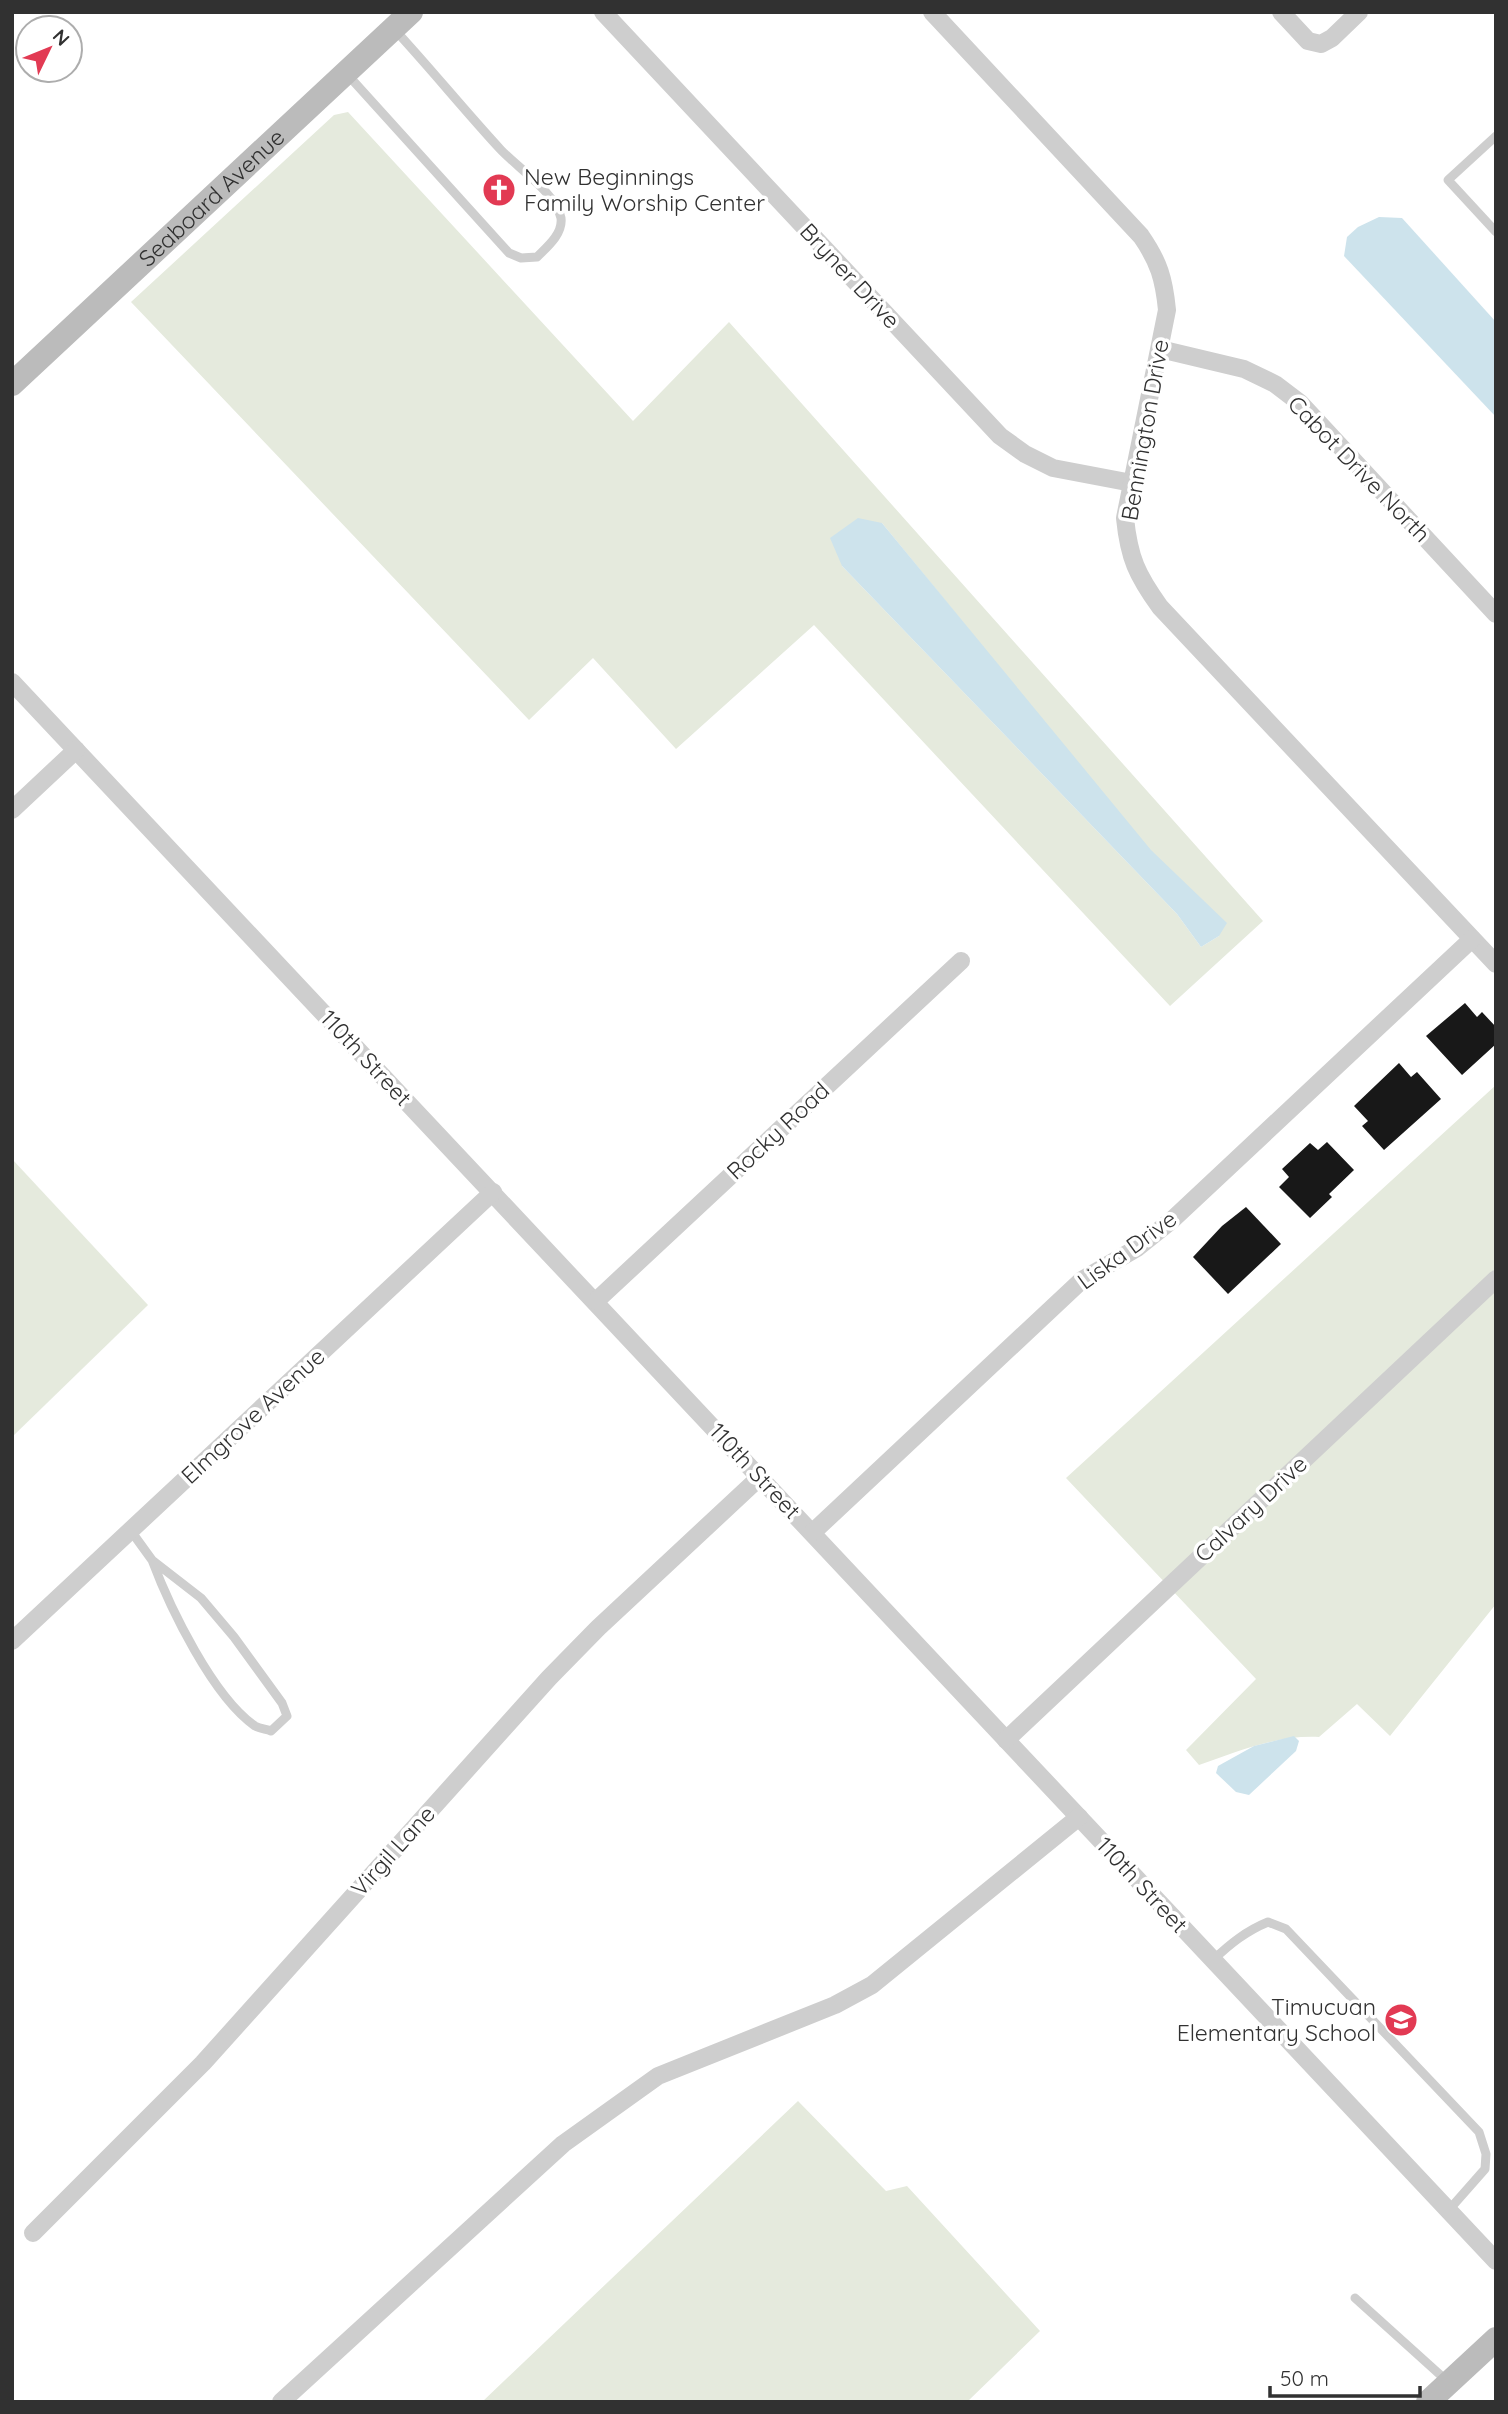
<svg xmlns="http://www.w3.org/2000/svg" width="1508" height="2414" font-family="Quicksand,sans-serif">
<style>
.green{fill:#e5eadd;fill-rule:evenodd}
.water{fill:#cde3ec}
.building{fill:#181818}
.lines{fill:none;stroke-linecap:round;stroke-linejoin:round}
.lane{stroke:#cecece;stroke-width:9}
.street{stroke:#cecece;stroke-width:18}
.secondary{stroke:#bbb;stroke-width:24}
.labels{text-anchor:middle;stroke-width:7;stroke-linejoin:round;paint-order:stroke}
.poi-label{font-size:23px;fill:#313131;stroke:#fff;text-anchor:start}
.street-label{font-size:23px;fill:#313131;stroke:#fff}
</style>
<rect width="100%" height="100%" fill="#fff"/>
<g class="green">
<path d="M348 112 633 421 729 322 1263 921 1170 1006 814 625 676 749 593 658 529 720 131 302 334 115ZM882 523 1219 936 1201 947 1177 914 842 566Z"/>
<path d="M1496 1085V1604L1390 1736 1357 1704 1319 1737C1276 1735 1239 1751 1199 1765L1186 1750 1256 1679 1066 1478Z"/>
<path d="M12 1159 148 1305 12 1437Z"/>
<path d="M798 2101 886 2191 907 2186 1040 2331 967 2402H482Z"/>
</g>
<g class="water">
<path d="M1379 217 1402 218 1496 322V417L1344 256 1347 237 1358 227Z"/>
<path d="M858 518 882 523 1151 850 1227 923 1219 936 1201 947 1177 914 842 566 830 538Z"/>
<path d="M1294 1736 1299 1741 1296 1751 1249 1795 1236 1792 1216 1773 1218 1766 1254 1746Z"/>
</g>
<g class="building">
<path d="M1465 1003 1477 1017 1482 1012 1496 1027V1044L1462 1075 1426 1036Z"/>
<path d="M1399 1063 1411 1077 1417 1072 1441 1099 1384 1150 1362 1126 1368 1121 1354 1106Z"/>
<path d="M1327 1142 1354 1170 1329 1194 1332 1197 1310 1218 1279 1187 1289 1177 1282 1169 1310 1143 1318 1150Z"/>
<path d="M1246 1207 1281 1244 1228 1294 1193 1257 1222 1226Z"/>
</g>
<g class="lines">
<g class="lane">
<path d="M347 74 509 253 521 258 537 257C547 247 563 234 561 218 556 193 518 168 501 150 465 111 431 69 395 30"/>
<path d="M1496 136 1448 180 1496 232"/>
<path d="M131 1531 152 1560 201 1598 234 1637 282 1703 287 1716 271 1731C266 1729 260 1729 255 1726 213 1697 170 1608 152 1560"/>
<path d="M1213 1960C1230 1944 1246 1931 1268 1922L1286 1929 1479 2132 1486 2154 1485 2169 1448 2211"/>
<path d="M1355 2298 1447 2381"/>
</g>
<g class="street">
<path d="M603 12 1000 436 1025 454 1053 468 1132 483"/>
<path d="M932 12 1141 236C1159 262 1164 279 1167 310L1125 518C1129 558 1137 575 1160 607L1496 964"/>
<path d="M1281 12 1308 41 1321 44 1332 38 1359 12"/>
<path d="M1160 349 1244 369 1275 384 1300 403 1496 614"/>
<path d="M12 682 1496 2261"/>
<path d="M12 810 76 750"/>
<path d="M596 1301 961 961"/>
<path d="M813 1532 1082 1280 1137 1248 1172 1220 1472 939"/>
<path d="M12 1641 493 1192"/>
<path d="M1006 1740 1496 1279"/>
<path d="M33 2233 203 2063 549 1678 598 1628 760 1477"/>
<path d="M281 2402 563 2144 658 2076 835 2005 872 1985 1079 1817"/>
</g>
<g class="secondary">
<path id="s1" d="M12 384 411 12"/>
<path d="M1428 2402 1496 2339"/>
</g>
</g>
<defs>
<symbol id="church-disc" viewBox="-11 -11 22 22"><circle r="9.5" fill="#e23a53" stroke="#fff"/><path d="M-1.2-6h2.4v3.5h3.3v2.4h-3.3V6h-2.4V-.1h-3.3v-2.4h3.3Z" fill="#fff"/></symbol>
<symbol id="school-disc" viewBox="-11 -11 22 22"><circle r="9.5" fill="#e23a53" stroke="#fff"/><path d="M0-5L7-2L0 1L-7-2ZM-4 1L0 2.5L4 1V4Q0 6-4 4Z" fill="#fff"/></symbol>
</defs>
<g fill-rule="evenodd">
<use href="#church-disc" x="480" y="171" width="38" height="38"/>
<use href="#school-disc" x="1382" y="2001" width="38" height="38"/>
</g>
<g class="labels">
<g class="poi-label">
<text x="524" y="185">New Beginnings<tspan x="524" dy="26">Family Worship Center</tspan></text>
<text x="1376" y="2015" text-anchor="end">Timucuan<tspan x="1376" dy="26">Elementary School</tspan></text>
</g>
<g class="street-label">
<text dy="8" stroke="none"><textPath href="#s1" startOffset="273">Seaboard Avenue</textPath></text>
<text transform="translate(850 276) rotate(47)" y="8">Bryner Drive</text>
<text transform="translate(1145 430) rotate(-80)" y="8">Bennington Drive</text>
<text transform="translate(1359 469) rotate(46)" y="8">Cabot Drive North</text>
<text transform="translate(366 1058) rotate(47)" y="8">110th Street</text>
<text transform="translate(778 1131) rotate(-43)" y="8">Rocky Road</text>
<text transform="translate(1127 1250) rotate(-36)" y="8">Liska Drive</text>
<text transform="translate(253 1416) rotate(-43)" y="8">Elmgrove Avenue</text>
<text transform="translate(755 1471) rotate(47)" y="8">110th Street</text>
<text transform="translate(1251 1509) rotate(-43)" y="8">Calvary Drive</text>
<text transform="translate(393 1851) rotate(-48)" y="8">Virgil Lane</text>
<text transform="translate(1142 1885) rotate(47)" y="8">110th Street</text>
</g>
</g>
<rect width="1508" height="2414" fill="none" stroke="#313131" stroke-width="28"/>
<g transform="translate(49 49) rotate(47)"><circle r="33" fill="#ffffff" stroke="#adadad" stroke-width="2"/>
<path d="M0-5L12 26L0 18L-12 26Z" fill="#e23a53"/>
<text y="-10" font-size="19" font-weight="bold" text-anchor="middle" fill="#313131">N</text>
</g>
<path d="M1270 2386v10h150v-10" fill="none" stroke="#313131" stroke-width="3.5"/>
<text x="1280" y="2386" font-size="21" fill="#313131" stroke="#ffffff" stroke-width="5" paint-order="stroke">50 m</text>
</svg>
